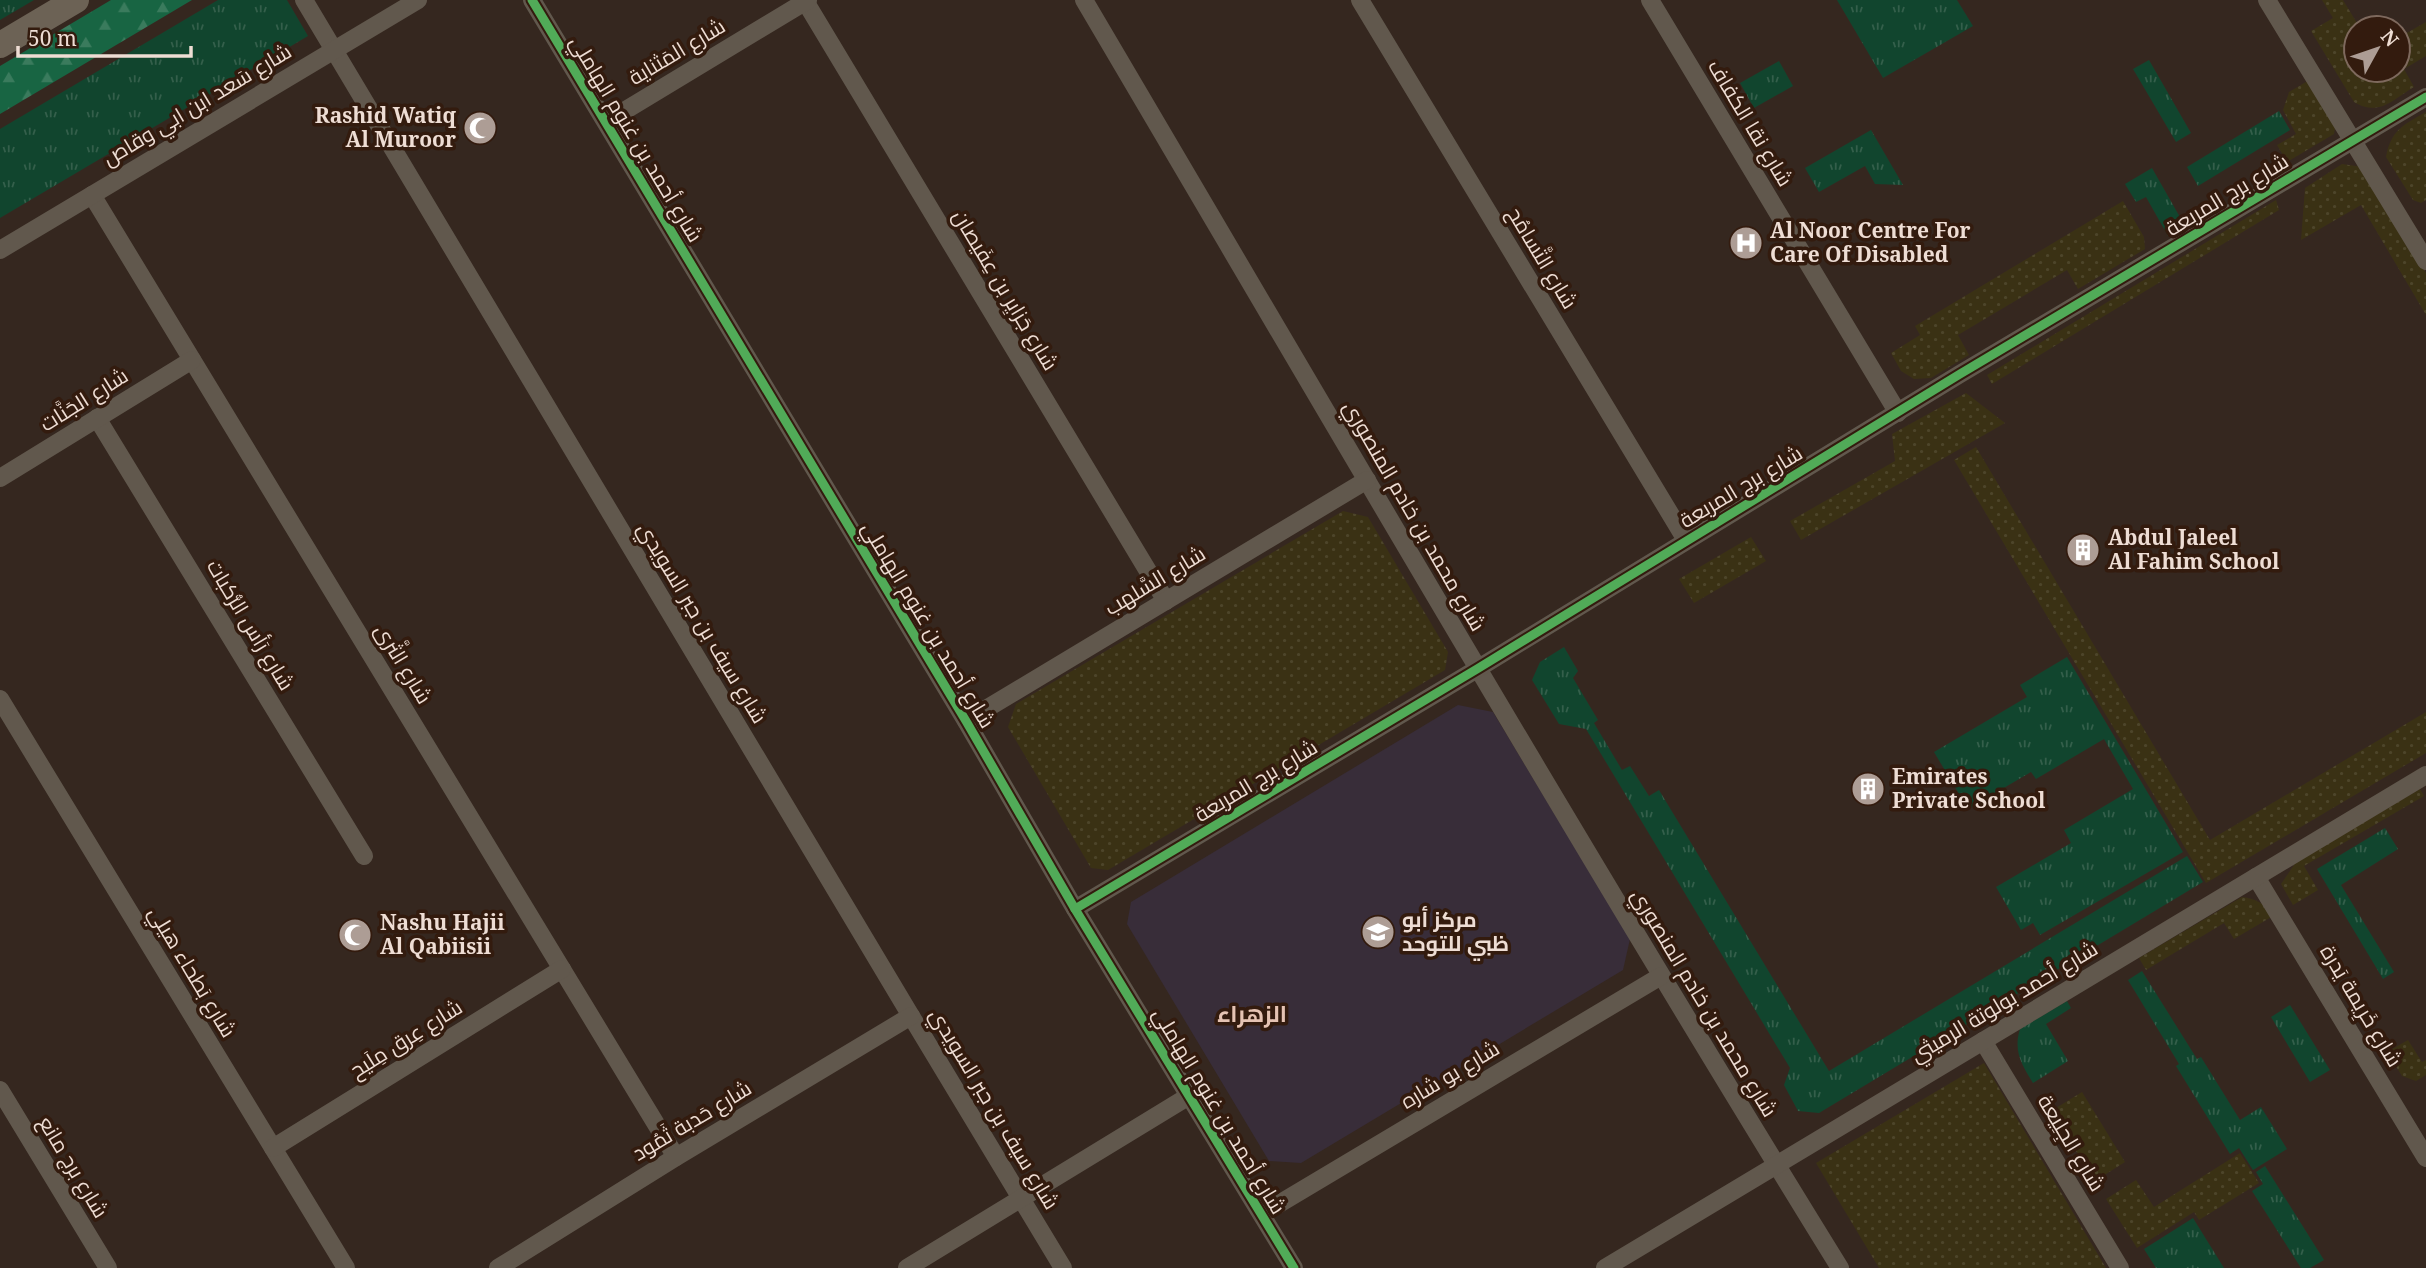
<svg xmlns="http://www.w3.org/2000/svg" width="2426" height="1268" font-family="'Noto Serif',Cairo,serif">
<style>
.education{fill:#382d39}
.grass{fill:url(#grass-tufts)}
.forest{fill:url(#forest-firs)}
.sand{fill:url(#sand-dots)}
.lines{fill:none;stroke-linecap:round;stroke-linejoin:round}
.minor{stroke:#61584d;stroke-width:18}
.secondary{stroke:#6c6255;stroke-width:26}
.cycleway-casing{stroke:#331b0e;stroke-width:13}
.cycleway{stroke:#51ab58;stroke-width:9}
.labels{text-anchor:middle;stroke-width:7;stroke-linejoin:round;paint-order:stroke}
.street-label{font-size:21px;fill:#eeddd4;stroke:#331b0e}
.poi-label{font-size:21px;font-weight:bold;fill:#eeddd4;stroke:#331b0e;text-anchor:start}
.neighbourhood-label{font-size:23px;font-weight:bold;fill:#e5c3b3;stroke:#331b0e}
</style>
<defs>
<pattern id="grass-tufts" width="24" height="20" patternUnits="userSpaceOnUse" patternTransform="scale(1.75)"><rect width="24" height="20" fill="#11452e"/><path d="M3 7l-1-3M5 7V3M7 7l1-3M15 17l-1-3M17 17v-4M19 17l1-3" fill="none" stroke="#345f4b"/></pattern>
<pattern id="forest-firs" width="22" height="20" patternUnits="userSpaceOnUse" patternTransform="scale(1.75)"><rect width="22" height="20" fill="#186543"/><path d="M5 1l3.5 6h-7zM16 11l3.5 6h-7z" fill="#3a7b5d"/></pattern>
<pattern id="sand-dots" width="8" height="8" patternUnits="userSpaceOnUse" patternTransform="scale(1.75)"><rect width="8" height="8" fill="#3a3114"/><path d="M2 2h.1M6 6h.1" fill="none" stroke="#4d452a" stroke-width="1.8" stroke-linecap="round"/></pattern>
</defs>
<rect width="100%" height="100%" fill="#35271f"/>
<path class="education" d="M1458 705 1493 712 1630 939 1623 970 1301 1163 1269 1161 1127 924 1131 902Z"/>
<g class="grass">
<path d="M0 0H34L0 20Z"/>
<path d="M218 0H287L308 36 0 218V129Z"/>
<path d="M1837 0H1957L1973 26 1883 78Z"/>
<path d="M2149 60 2191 133 2176 142 2133 69Z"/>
<path d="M1779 61 1793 86 1754 108 1740 83Z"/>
<path d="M2279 111 2290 130 2198 186 2187 167Z"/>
<path d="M1871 130 1903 185 1875 184 1865 166 1819 192 1805 168Z"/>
<path d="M2152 168 2185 226 2168 236 2146 197 2136 202 2125 184Z"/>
<path d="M1564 647 1578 671 1573 678 1598 720 1594 723 1622 770 1630 766 1649 796 1659 790 1829 1071 2187 856 2203 882 1819 1113 1798 1111 1784 1085 1790 1068 1586 729 1559 724 1532 680 1540 662Z"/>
<path d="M2067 657 2183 852 2040 935 2033 923 2021 930 1996 887 2071 843 2064 830 2133 789 2104 739 2036 779 2031 772 1968 809 1934 752 2027 697 2020 685Z"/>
<path d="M2385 828 2398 849 2341 885 2394 972 2383 979 2317 869Z"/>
<path d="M2142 971 2197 1059 2201 1057 2240 1120 2261 1107 2287 1149 2253 1170 2239 1148 2230 1154 2176 1066 2179 1064 2128 980Z"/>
<path d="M2067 1001 2071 1008 2046 1024 2068 1061 2033 1083C2022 1065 2013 1051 2020 1029Z"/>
<path d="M2290 1005 2330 1070 2310 1082 2271 1017Z"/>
<path d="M2265 1166 2324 1260 2310 1268H2301L2252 1191 2263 1184 2256 1172Z"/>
<path d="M2193 1218 2224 1268H2156L2144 1249Z"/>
</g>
<path class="forest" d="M111 0H192L0 114V66Z"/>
<g class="sand">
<path d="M2322 0H2343L2360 28H2356V70H2398V38L2426 22V56L2404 69 2414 87C2392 100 2379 117 2354 102L2311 31 2333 18Z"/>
<path d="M2311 79 2336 122 2334 134 2287 162 2277 145 2296 134 2283 110 2289 92Z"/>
<path d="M2426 112V200L2421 203 2413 200 2386 157C2391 130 2403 125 2426 112Z"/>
<path d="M2342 164 2363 167 2426 273V315L2361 205 2301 240 2305 188Z"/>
<path d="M2276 200 2279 210 1992 384 1987 375Z"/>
<path d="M2123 201 2144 237 2145 249 2078 289 2067 270 1958 335 1969 355 1931 378 1914 379 1901 371 1891 353 1920 335 1915 326Z"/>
<path d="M1966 393 2005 423 1801 540 1790 521 1895 461 1892 434Z"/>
<path d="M1976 447 2210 840 2426 712V753L2206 883 1954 460Z"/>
<path d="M1343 511 1368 517 1448 652 1445 670 1108 870 1091 868 1008 727 1016 704Z"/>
<path d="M1751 537 1766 561 1694 603 1679 579Z"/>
<path d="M2420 789 2424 796 2304 866 2318 890 2293 905 2281 884 2296 862Z"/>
<path d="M2242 897C2256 899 2265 903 2273 916L2234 939 2224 923 2146 970 2139 958Z"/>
<path d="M2408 1040 2422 1062 2426 1060V1075L2416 1081 2402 1076 2387 1052Z"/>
<path d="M1984 1063 2106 1268H1879L1816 1163Z"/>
<path d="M2082 1092 2125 1162 2095 1181 2051 1111Z"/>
<path d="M2240 1153 2259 1183 2199 1220 2194 1212 2137 1248 2106 1199 2136 1180 2154 1207Z"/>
</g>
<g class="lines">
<g class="minor">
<path d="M304 0 911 1016 1063 1268"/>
<path d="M532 0 966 721 1075 909 1294 1268"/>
<path d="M1084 0C1334 424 1581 849 1840 1268"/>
<path d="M1360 0 1686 540"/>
<path d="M1650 0 1898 413"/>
<path d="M2267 0 2426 261"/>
<path d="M805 1 1166 601"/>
<path d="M606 122 808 0"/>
<path d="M92 195 676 1157"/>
<path d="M0 250 418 0"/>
<path d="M97 418 364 856"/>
<path d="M0 478 192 360"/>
<path d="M0 699 346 1268"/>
<path d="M966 721 1367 480"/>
<path d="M2256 877 2426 1158"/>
<path d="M1075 909 1477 669 1960 374 2426 97"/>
<path d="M1983 1041 2120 1268"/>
<path d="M0 1090 108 1268"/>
<path d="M273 1148 562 969"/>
<path d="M1262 1214 1661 976"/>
<path d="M498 1268 676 1157 911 1016"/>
<path d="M907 1268 1189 1096"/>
<path d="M1605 1268 2426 775"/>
</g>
<path class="secondary" d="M0 45 76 0"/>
<defs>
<g id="cycleway">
<path d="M532 0 966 721 1075 909 1294 1268"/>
<path d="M1075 909 1477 669 1960 374 2426 97"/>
</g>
</defs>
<use href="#cycleway" class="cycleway-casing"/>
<use href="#cycleway" class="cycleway"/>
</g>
<defs>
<symbol id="mosque-disc" viewBox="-11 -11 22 22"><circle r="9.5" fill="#ad9d95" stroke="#331b0e"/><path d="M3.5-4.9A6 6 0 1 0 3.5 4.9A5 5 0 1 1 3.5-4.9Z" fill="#fff"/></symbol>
<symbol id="hospital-disc" viewBox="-11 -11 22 22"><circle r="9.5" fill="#ad9d95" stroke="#331b0e"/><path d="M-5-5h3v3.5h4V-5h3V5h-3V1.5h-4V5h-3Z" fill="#fff"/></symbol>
<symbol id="building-disc" viewBox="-11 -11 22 22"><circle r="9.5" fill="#ad9d95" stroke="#331b0e"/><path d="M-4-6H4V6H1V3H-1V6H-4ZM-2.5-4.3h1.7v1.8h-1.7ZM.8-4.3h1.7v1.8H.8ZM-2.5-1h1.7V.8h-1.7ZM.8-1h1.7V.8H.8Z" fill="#fff"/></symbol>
<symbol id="school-disc" viewBox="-11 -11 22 22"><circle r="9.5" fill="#ad9d95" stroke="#331b0e"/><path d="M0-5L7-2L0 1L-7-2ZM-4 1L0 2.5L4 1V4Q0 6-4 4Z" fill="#fff"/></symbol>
</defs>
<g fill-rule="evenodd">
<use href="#mosque-disc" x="461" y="109" width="38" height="38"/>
<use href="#hospital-disc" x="1727" y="224" width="38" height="38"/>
<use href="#building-disc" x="2064" y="531" width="38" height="38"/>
<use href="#building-disc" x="1849" y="770" width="38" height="38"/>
<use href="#school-disc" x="1359" y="913" width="38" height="38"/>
<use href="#mosque-disc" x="336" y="916" width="38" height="38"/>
</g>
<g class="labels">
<g class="street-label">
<text transform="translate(677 52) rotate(-31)" y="7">شارع المَثناية</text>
<text transform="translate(197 105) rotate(-31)" y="7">شارع سَعد ابن ابي وقاص</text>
<text transform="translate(1750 123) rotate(59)" y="7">شارع نقا الكفاف</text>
<text transform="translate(636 139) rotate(59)" y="7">شارع أحمد بن غنوم الهاملي</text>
<text transform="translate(2227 195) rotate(-31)" y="7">شارع برج المربعة</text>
<text transform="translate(1542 258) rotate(59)" y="7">شارع التَّسامُح</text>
<text transform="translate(1005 290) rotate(59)" y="7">شارع جَزايِر بن عِفَيصان</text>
<text transform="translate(84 400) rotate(-32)" y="7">شارع الجَنَّات</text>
<text transform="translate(1741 487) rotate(-31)" y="7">شارع برج المربعة</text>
<text transform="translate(1414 516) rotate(60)" y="7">شارع محمد بن خادم المنصوري</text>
<text transform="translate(1155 581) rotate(-31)" y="7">شارع السَّلهب</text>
<text transform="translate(702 623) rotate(59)" y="7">شارع سيف بن جبر السويدي</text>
<text transform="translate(250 625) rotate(59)" y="7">شارع رَأس الرُّكبات</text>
<text transform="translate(928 625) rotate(59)" y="7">شارع أحمد بن غنوم الهاملي</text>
<text transform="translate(403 664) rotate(59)" y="7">شارع الثَّرى</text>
<text transform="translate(1256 781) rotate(-31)" y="7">شارع برج المربعة</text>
<text transform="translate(192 972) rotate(59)" y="7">شارع بَطحاء هيلي</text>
<text transform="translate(2004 1002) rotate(-31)" y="7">شارع أحمد بولوتة الرميثي</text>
<text transform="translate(1704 1003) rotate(59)" y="7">شارع محمد بن خادم المنصوري</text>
<text transform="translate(2361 1006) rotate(59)" y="7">شارع خَرِيمة يَدرة</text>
<text transform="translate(406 1039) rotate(-32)" y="7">شارع عِرق مِلَيح</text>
<text transform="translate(1450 1075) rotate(-31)" y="7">شارع بو شاره</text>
<text transform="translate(994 1109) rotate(59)" y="7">شارع سيف بن جبر السويدي</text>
<text transform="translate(1219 1111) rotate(59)" y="7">شارع أحمد بن غنوم الهاملي</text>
<text transform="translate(692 1121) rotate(-31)" y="7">شارع حَدبة ثَمُود</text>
<text transform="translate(2071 1143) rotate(59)" y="7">شارع الجِلِيعة</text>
<text transform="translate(73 1167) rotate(59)" y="7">شارع برج مانع</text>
</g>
<g class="poi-label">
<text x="456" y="123" text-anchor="end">Rashid Watiq<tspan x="456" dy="24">Al Muroor</tspan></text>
<text x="1770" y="238">Al Noor Centre For<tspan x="1770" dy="24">Care Of Disabled</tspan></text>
<text x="2108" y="545">Abdul Jaleel<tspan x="2108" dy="24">Al Fahim School</tspan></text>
<text x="1892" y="784">Emirates<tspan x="1892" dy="24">Private School</tspan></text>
<text x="1402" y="927">مركز أبو<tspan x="1402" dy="24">ظبي للتوحد</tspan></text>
<text x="380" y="930">Nashu Hajii<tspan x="380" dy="24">Al Qabiisii</tspan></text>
</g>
<g class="neighbourhood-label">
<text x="1252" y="1022">الزهراء</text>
</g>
</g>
<g transform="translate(2377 49) rotate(50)"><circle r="33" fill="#331b0e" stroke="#7e695d" stroke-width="2"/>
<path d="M0-5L12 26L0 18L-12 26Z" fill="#ad9d95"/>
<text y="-10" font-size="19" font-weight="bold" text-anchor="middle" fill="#eeddd4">N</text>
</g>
<path d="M18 46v10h173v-10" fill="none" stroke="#eeddd4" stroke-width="3.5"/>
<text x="28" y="46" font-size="21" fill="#eeddd4" stroke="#331b0e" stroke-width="5" paint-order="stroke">50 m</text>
</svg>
